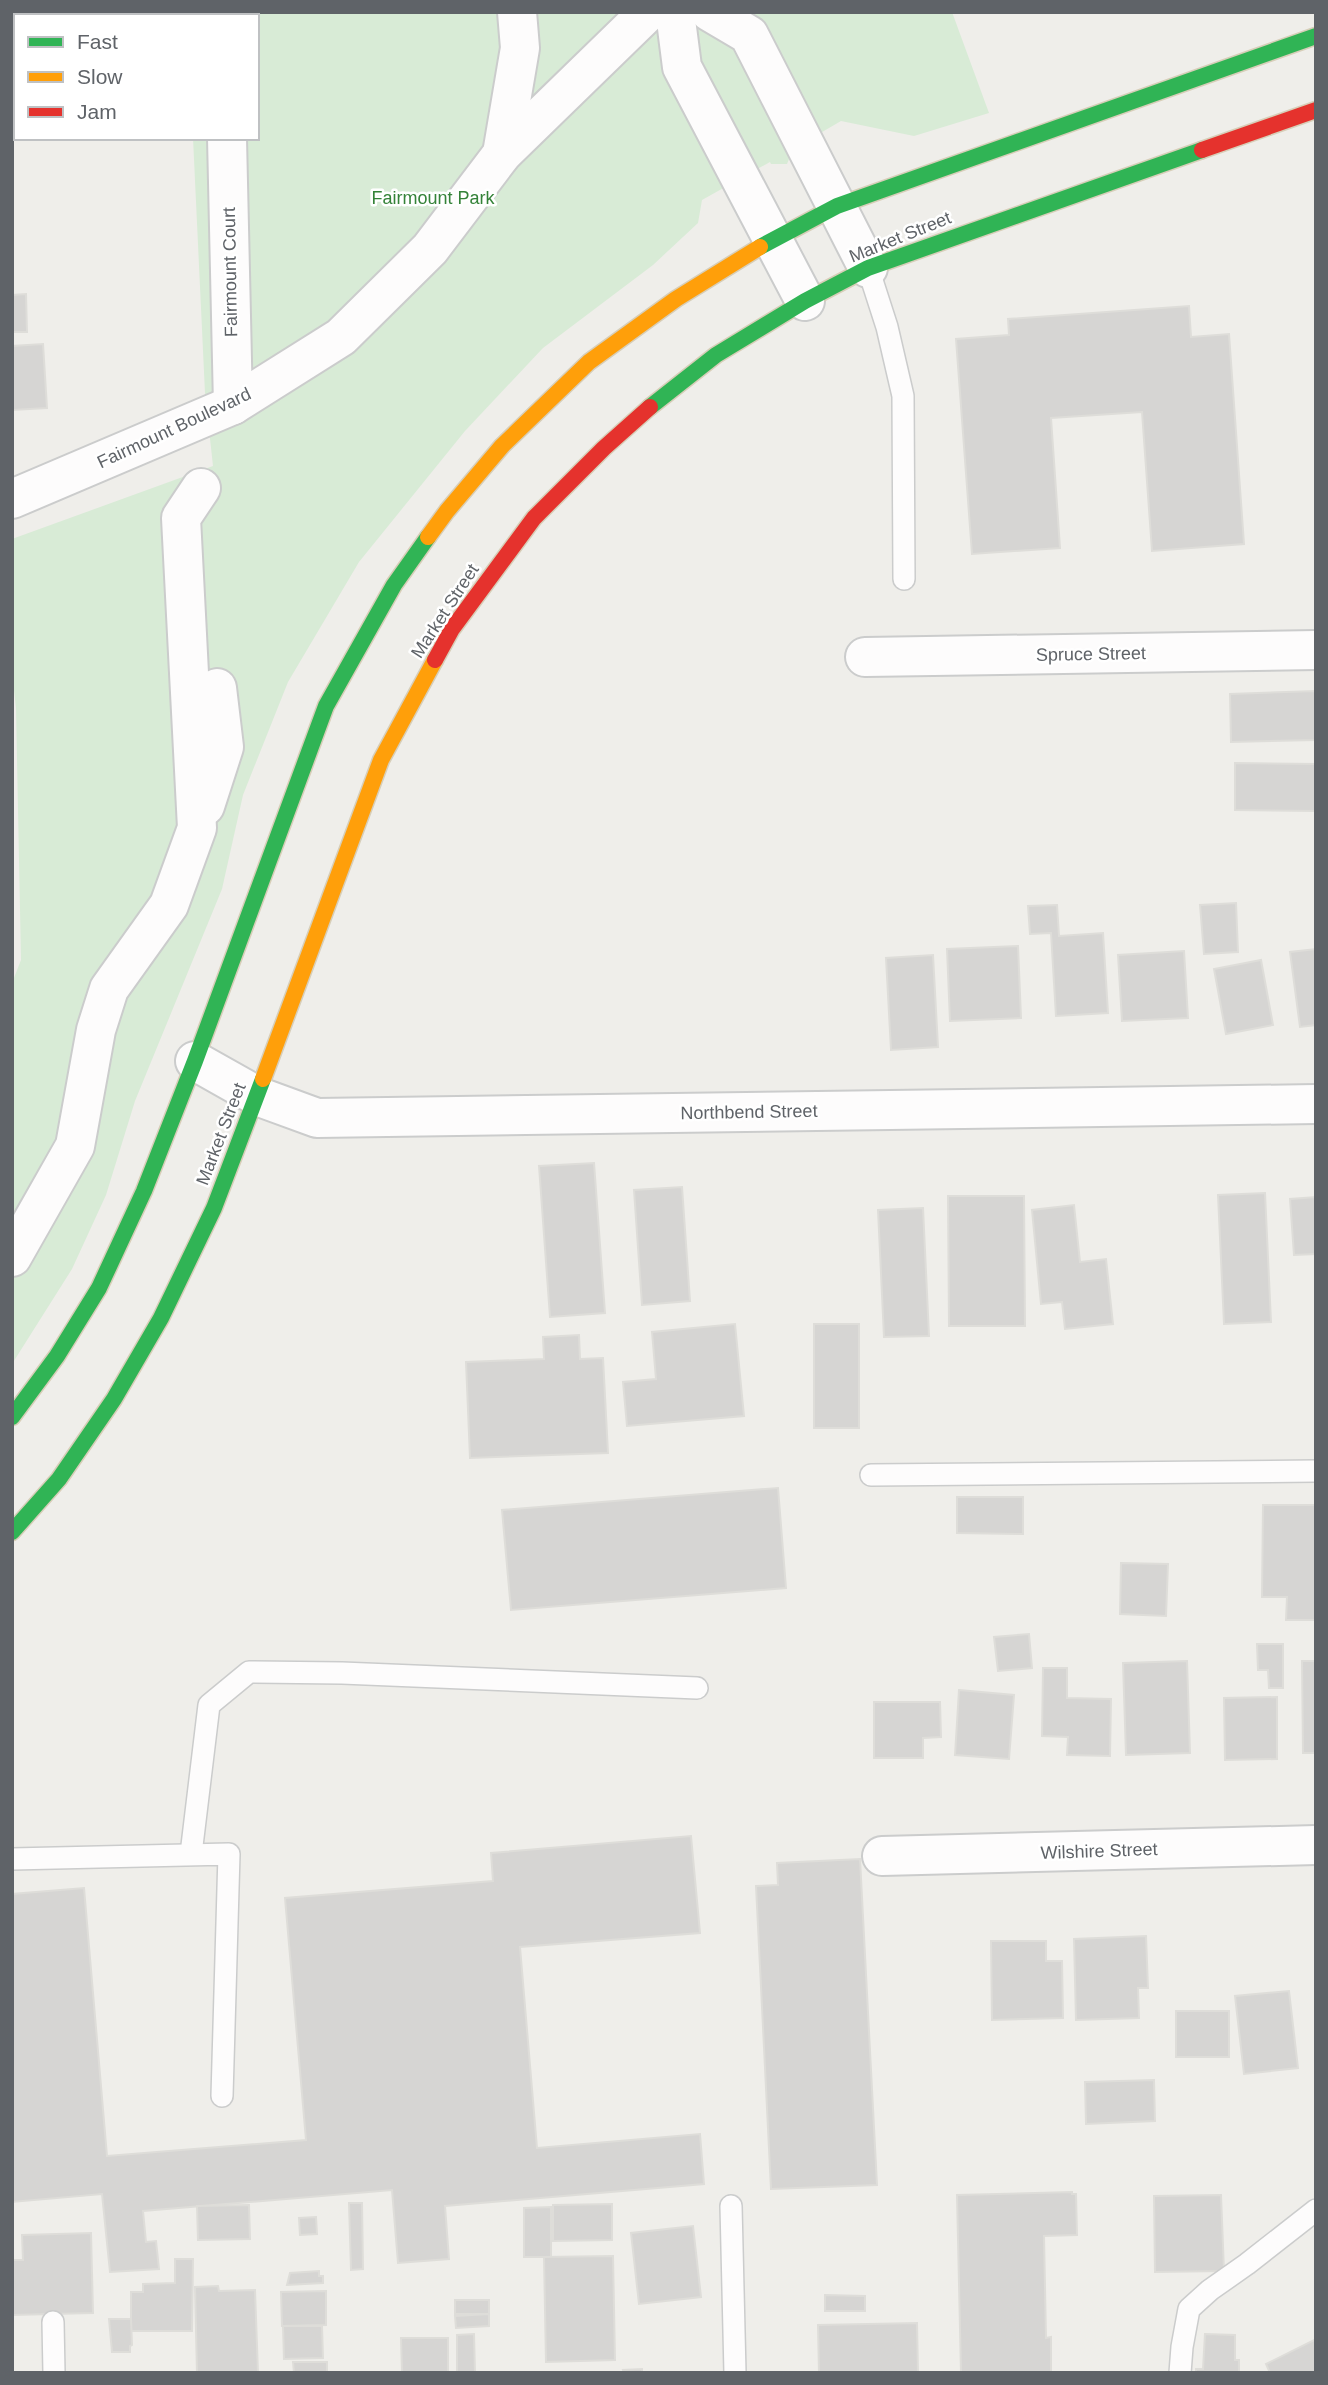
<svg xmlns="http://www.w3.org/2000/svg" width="1328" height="2385" font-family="Arial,sans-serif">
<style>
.green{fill:#d8ebd6}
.building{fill:#d6d5d3;stroke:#deddd9;stroke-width:2}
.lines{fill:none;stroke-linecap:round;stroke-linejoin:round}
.lane-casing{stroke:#cbcccc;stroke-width:24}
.street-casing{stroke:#cbcccc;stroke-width:42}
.fast-casing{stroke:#d7ceb8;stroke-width:19}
.slow-casing{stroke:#d7ceb8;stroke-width:19}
.jam-casing{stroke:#d7ceb8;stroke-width:19}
.lane{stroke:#fdfcfc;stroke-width:21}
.street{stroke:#fdfcfc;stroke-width:38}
.fast{stroke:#30b455;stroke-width:16}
.slow{stroke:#ff9f0a;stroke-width:16}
.jam{stroke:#e5322d;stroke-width:16}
.labels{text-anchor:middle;stroke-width:5;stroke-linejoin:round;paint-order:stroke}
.park-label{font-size:18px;fill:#348238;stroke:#fff}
.street-label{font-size:18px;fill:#5f6368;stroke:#fff}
</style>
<rect width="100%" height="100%" fill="#efeeea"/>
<path class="green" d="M187 12H952L989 113 914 136 841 121 793 149 787 164H771L770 162 702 200 698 223 653 265 543 348 465 431 359 562 288 682 243 795 222 889 135 1101 106 1195 72 1269 12 1364V983L21 960 16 708 12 673V539L213 466 205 393 193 138H257V16H188Z"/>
<g class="building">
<path d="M26 294 27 332H12V295Z"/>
<path d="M1189 306 1191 337 1229 334 1244 544 1152 551 1142 412 1051 418 1060 548 972 554 956 339 1009 335 1008 319Z"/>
<path d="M43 344 47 408 12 410V346Z"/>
<path d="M1316 691V740L1231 742 1230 694Z"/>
<path d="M1235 763 1316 764V811L1235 810Z"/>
<path d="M1236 903 1238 952 1204 954 1200 905Z"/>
<path d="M1057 905 1059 936 1103 933 1108 1013 1056 1016 1051 933 1030 934 1028 906Z"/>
<path d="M1018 946 1021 1018 950 1021 947 949Z"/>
<path d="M1316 949V1025L1300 1027 1290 952Z"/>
<path d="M1184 951 1188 1018 1122 1021 1118 955Z"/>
<path d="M933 955 938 1047 891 1050 886 958Z"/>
<path d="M1261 960 1273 1025 1226 1034 1214 969Z"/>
<path d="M594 1163 605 1313 550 1317 539 1166Z"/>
<path d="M682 1187 690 1301 642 1305 634 1190Z"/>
<path d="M1265 1193 1271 1322 1224 1324 1218 1195Z"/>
<path d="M948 1196H1024L1025 1326H949Z"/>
<path d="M1316 1197V1254L1294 1255 1290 1199Z"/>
<path d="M1074 1205 1080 1262 1106 1259 1113 1324 1065 1329 1062 1302 1041 1304 1032 1210Z"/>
<path d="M923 1208 929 1336 884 1337 878 1210Z"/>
<path d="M735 1324 744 1416 627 1426 623 1382 656 1379 652 1332Z"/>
<rect x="814" y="1324" width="45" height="104"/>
<path d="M579 1335 580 1359 603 1358 608 1453 470 1458 466 1362 544 1359 543 1337Z"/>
<path d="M778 1488 786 1588 511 1610 502 1510Z"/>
<path d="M957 1497H1023V1534L957 1533Z"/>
<path d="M1263 1505H1316V1620H1286L1287 1597H1262Z"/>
<path d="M1121 1563 1168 1564 1166 1616 1120 1614Z"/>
<path d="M1029 1634 1032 1668 998 1671 994 1637Z"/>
<path d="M1257 1644H1283V1688H1269L1268 1670H1258Z"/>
<path d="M1187 1661 1190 1753 1126 1755 1123 1663Z"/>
<path d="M1302 1661H1316V1753H1303Z"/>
<path d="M1043 1668H1067V1698L1111 1699 1110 1756 1067 1755 1068 1737 1042 1736Z"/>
<path d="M959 1690 1014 1695 1009 1759 955 1755Z"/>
<path d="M1277 1697V1759L1225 1760 1224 1698Z"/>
<path d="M874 1702H940L941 1737 923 1738V1758H874Z"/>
<path d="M691 1836 700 1933 520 1947 537 2148 700 2134 704 2184 445 2206 449 2259 398 2263 392 2190 143 2211 146 2242 156 2241 159 2269 110 2272 102 2194 12 2202V1894L84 1888 107 2156 306 2140 285 1898 493 1881 491 1853Z"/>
<path d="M860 1859 877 2185 771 2189 756 1886 778 1885 777 1863Z"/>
<path d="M1146 1936 1148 1988H1138L1139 2018 1076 2020 1074 1939Z"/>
<path d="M991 1941H1046V1961H1062L1063 2018 992 2020Z"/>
<path d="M1289 1991 1298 2068 1244 2074 1235 1996Z"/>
<rect x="1176" y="2011" width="53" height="46"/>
<path d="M1154 2080 1155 2121 1086 2124 1085 2082Z"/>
<path d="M1072 2192V2194H1076L1077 2235 1044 2236 1046 2338 1051 2337V2373H961L957 2195Z"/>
<path d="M1221 2195 1224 2271 1155 2272 1154 2196Z"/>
<path d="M349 2203H362L363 2269 351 2270Z"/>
<path d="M612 2204V2240L553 2241V2205Z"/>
<path d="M249 2205 250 2239 198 2240 197 2206Z"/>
<path d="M551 2207V2257H524V2208Z"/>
<path d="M316 2217 317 2234 300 2235 299 2218Z"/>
<path d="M693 2226 701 2297 639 2304 631 2233Z"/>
<path d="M91 2233 93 2313 12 2315V2260H23L22 2235Z"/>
<path d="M613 2256 615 2360 546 2362 544 2257Z"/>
<path d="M175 2259H193L192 2331H131V2292H143V2284L175 2283Z"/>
<path d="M319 2271V2276H323V2283L287 2285 290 2273Z"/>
<path d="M218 2286 219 2291 255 2290 258 2373H197L195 2287Z"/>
<path d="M326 2291V2325L282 2326 281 2292Z"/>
<path d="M825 2295 865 2296V2311H825Z"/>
<rect x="455" y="2300" width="34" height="14"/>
<path d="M489 2314V2326L456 2328 455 2316Z"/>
<path d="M109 2319H131L132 2345 130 2346V2352H112Z"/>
<path d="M917 2323 918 2373H819L818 2325Z"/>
<path d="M283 2326H322L323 2358 284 2359Z"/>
<path d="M474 2334 475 2373H457V2335Z"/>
<path d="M1205 2334 1235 2335V2360H1239V2373H1196V2369H1203Z"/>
<path d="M401 2338H448V2373H402Z"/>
<path d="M1316 2339V2373H1270L1266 2364Z"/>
<path d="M293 2362H327V2373H294Z"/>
<path d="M642 2369V2373H624L623 2370Z"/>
</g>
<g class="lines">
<defs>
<g id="lane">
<path d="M868 268 887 327 903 396 904 579"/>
<path d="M871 1475 1316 1471"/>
<path d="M191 1854 209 1705 249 1672 342 1673 697 1688"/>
<path d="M12 1859 229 1854 222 2096"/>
<path d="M731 2206 735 2373"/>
<path d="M53 2322 54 2373"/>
<path d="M1180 2373 1182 2347 1189 2309 1210 2290 1247 2264 1316 2210"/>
</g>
<g id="street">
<path d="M224 12V16"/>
<path d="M675 12 682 67 805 301"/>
<path d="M710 12 749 35 868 268"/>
<path d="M227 138 233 405"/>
<path d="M502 154 520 48 517 12"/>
<path d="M12 499 233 405 341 337 430 249 502 154 648 12"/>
<path d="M865 657 1316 650"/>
<path d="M205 806 224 747 217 688"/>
<path d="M195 1061 257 1096 317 1118 1316 1104"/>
<path d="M12 1257 75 1146 96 1030 109 989 169 905 197 828 181 518 201 488"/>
<path d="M882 1856 1316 1845"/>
</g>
<g id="fast">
<path d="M760 247 837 206 1316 36"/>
<path d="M650 407 716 355 805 301 868 268 1202 150"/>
<path d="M12 1417 57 1356 99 1288 144 1191 195 1061 326 706 394 585 428 537"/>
<path d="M12 1532 59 1479 114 1399 161 1318 214 1208 263 1079"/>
</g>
<g id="slow">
<path d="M428 537 447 511 502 446 589 362 676 299 760 247"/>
<path d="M263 1079 381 760 435 660"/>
</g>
<g id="jam">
<path d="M1202 150 1316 110"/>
<path d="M435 660 452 629 534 518 604 448 650 407"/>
</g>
</defs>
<use href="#lane" class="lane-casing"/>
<use href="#street" class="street-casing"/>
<use href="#fast" class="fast-casing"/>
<use href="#slow" class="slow-casing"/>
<use href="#jam" class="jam-casing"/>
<use href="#lane" class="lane"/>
<use href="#street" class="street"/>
<use href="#fast" class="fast"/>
<use href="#slow" class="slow"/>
<use href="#jam" class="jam"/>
</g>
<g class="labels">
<g class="park-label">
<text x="433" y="204">Fairmount Park</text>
</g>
<g class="street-label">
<text transform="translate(900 237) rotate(-22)" y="6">Market Street</text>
<text transform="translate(230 272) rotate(-91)" y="6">Fairmount Court</text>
<text transform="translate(174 428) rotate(-25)" y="6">Fairmount Boulevard</text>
<text transform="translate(445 611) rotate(-57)" y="6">Market Street</text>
<text transform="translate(1091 654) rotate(-1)" y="6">Spruce Street</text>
<text transform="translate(749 1112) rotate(-1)" y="6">Northbend Street</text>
<text transform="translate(221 1134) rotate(-69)" y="6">Market Street</text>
<text transform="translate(1099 1851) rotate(-2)" y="6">Wilshire Street</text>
</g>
</g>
<rect width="1328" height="2385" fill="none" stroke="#5f6368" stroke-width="28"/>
<rect x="14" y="14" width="245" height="126" fill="#ffffff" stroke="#bfc1c3" stroke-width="2"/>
<rect x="28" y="37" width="35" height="10" fill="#30b455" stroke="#bfc1c3" stroke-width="2"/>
<text x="77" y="49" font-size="21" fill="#5f6368">Fast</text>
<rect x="28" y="72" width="35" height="10" fill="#ff9f0a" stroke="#bfc1c3" stroke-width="2"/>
<text x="77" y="84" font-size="21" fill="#5f6368">Slow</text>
<rect x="28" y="107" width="35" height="10" fill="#e5322d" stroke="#bfc1c3" stroke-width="2"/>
<text x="77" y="119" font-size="21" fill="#5f6368">Jam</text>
</svg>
